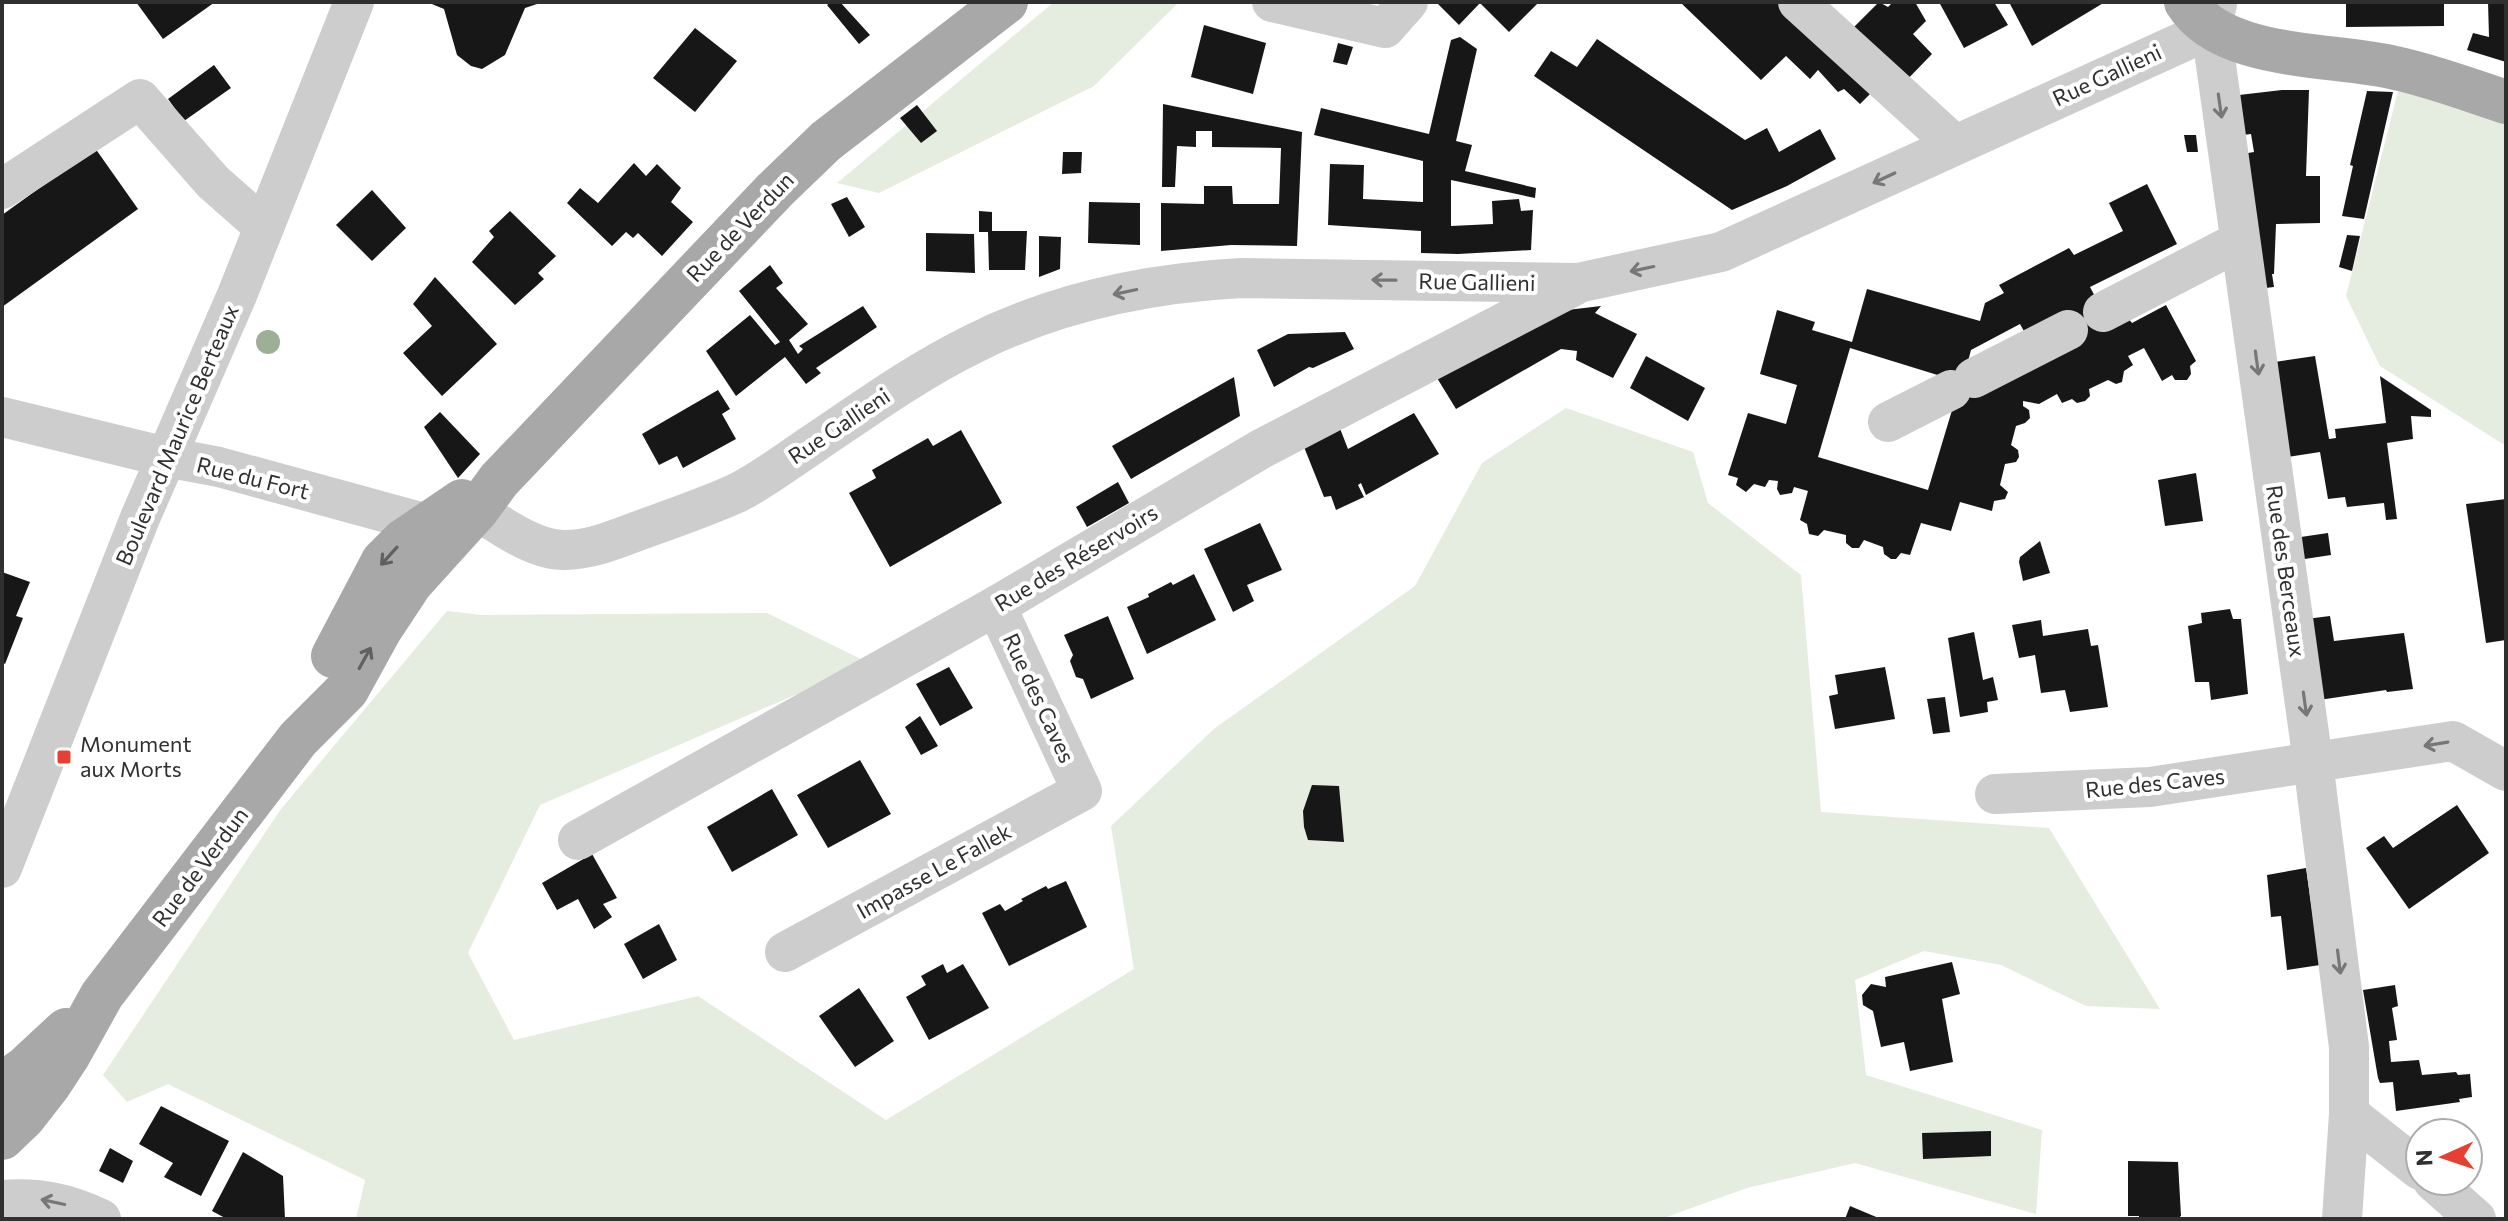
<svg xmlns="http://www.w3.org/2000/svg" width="2508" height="1221" font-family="Commissioner,sans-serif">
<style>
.green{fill:#e4eddf}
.building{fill:#171717;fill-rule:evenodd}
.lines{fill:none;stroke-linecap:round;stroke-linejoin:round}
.minor{stroke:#cdcdcd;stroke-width:40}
.major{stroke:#a8a8a8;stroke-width:44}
.tree{fill:#9daf94}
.oneway{stroke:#777}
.oneway2{stroke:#606060}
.poi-dot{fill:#e74033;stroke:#fff;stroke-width:3}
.labels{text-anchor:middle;stroke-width:8;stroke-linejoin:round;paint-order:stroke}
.street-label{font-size:22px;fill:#303030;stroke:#fff}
.poi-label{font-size:22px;fill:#303030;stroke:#fff;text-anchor:start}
</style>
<rect width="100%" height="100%" fill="#fff"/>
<g class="green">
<path d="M1054 2H1179L1094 86 879 193 837 183Z"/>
<path d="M2399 87 2506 119V446L2380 366 2346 296Z"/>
<path d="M1566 408 1693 452 1708 503 1801 575 1821 812 2049 828 2160 1009 2086 1006 2001 965 1924 951 1855 980 1866 1075 2042 1130 2036 1214 1855 1163 1747 1188 1661 1219H356L365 1180 168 1084 127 1102 103 1075 281 809 447 611 482 615 767 613 869 663 540 805 468 953 514 1040 698 996 886 1120 1134 969 1111 826 1215 728 1415 586 1482 463Z"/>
</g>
<g class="building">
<path d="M136 2H215L163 39Z"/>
<path d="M427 2H540V3L525 8 505 55 482 69 471 66 457 55 444 9Z"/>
<path d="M831 2H840L870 35 859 44 827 5Z"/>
<path d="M1436 2H1539L1509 32 1480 3 1459 25Z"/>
<path d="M1680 2H1778L1872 92 1860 104 1844 89 1838 92 1818 70 1810 79 1786 56 1761 80Z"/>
<path d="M1879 2 1888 7 1893 2H1915L1926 21 1913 34 1932 54 1900 87 1846 35Z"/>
<path d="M1939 2H1994L2008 25 1964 48Z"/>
<path d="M2009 2H2105L2032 46Z"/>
<path d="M2346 2H2444V26L2346 27Z"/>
<path d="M2488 2H2506V62L2467 50 2473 33 2489 37Z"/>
<path d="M1204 25 1266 43 1253 94 1191 77Z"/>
<path d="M695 28 737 61 695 112 653 78Z"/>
<path d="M1460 37 1477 49 1456 141 1472 145 1465 171 1536 188 1535 198 1451 180V226L1493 224 1492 201 1519 199 1521 211 1533 210 1531 250 1458 254 1421 253V231L1328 225 1330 164 1364 165 1363 199 1423 202V161L1314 135 1321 108 1429 134 1451 40Z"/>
<path d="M1597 39 1745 140 1767 128 1779 152 1820 129 1836 159 1787 186 1732 210 1534 76 1551 51 1577 67Z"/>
<path d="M1338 43 1353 47 1347 65 1333 62Z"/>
<path d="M214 65 231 88 184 121 168 99Z"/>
<path d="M2282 90H2309L2306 176H2320V223L2276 224 2274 274H2272L2274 287 2257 289 2236 155 2254 152 2251 134 2234 136 2239 95Z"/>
<path d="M2367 91 2393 92 2364 219 2342 216 2353 166 2350 165Z"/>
<path d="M1163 104 1302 132 1297 246 1231 245 1161 251V203L1204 204V186H1232L1233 204H1279L1281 148 1212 147V131H1196V147L1177 146 1175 187H1162Z"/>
<path d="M917 105 937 131 921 143 900 118Z"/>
<path d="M2184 135H2196L2198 152H2187Z"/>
<path d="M95 148 138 209 2 307V215Z"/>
<path d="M1063 152H1082L1081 173 1062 174Z"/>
<path d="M634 163 646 176 657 164 681 188 671 202 693 222 662 256 638 233 633 238 626 232 612 246 567 203 580 188 598 203Z"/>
<path d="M2147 184 2177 244 2090 287 2107 319 2128 318 2132 323 2166 305 2196 361 2190 366 2191 374 2187 380H2175L2172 375 2162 381 2144 348 2128 356 2133 365 2124 371 2122 382 2116 384 2108 380 2089 389 2090 396 2085 401 2077 403 2072 399 2062 403 2057 394 2039 404 2023 401V406L2029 410 2030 418 2025 423 2016 426 2011 445 2018 450 2019 457 2016 462 2005 464 2000 485 2008 492 2005 499 1994 501 1992 511 1960 502 1951 531 1921 523 1910 555 1901 553 1896 559H1891L1884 554 1883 547 1864 540 1859 548H1852L1846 543V535L1824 530 1818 536 1809 534 1807 524 1800 520 1808 491 1794 487 1792 493 1780 495 1777 489 1778 481 1769 480 1765 487 1754 484 1746 492 1736 485 1738 478 1728 475 1748 413 1786 424 1797 385 1760 374 1777 310 1815 322 1812 330 1852 342 1867 289 1980 321 1985 303 2004 293 1999 285 2069 248 2074 255 2123 231 2109 203ZM2020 324 2025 333 1967 365 1971 350ZM1850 348 1944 377 1956 397 1928 490 1818 457Z"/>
<path d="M372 190 406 228 372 261 336 225Z"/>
<path d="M847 197 865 227 849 237 831 204Z"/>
<path d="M1089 202 1140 203V245L1088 243Z"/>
<path d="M510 211 556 256 538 273 544 279 515 305 472 262 494 237 489 231Z"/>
<path d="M979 211 992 212V231H1027L1025 270H989L988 232H979Z"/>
<path d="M926 233 974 234 975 273 926 271Z"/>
<path d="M2347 235 2360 236 2352 271 2339 267Z"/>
<path d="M1039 236 1061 237 1060 269 1039 277Z"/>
<path d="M770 265 783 283 776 288 808 324 789 340 798 354 803 349 799 346 863 306 877 327 816 368 821 373 806 384 785 357 736 396 706 351 750 315 775 345 780 342 739 291Z"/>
<path d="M435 277 497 344 442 396 403 353 432 326 413 304Z"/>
<path d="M1601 306 1595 313 1637 334 1613 378 1576 360 1577 351 1561 349 1456 409 1434 373 1542 313Z"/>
<path d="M1345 332 1354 349 1313 368 1309 367 1274 387 1257 350 1288 334Z"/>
<path d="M1646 356 1705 388 1688 421 1630 388Z"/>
<path d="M2315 356 2329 439 2336 438 2335 429 2386 423 2380 376 2431 410V417L2411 416 2413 439 2387 443 2397 519 2386 520 2384 503 2347 507 2345 497 2328 499 2320 452 2282 458 2268 363Z"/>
<path d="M1234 377 1240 416 1131 479 1112 446Z"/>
<path d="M718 390 730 409 722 414 736 439 683 468 677 456 659 465 642 434Z"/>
<path d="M440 412 480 454 458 478 424 427Z"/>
<path d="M1414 413 1439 454 1366 495 1361 483 1358 485 1364 497 1336 510 1331 496 1324 497 1304 447 1339 426 1348 449Z"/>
<path d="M961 430 1002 503 890 567 849 493 876 478 872 470 928 438 933 446Z"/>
<path d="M2196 473 2203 521 2165 526 2158 480Z"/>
<path d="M1118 482 1129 503 1087 527 1076 507Z"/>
<path d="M2506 499V640L2486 643 2466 504Z"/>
<path d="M1260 523 1282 570 1247 585 1254 601 1233 612 1204 549Z"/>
<path d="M2328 533 2331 555 2298 560 2294 538Z"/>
<path d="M2040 541 2050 573 2023 581 2019 562 2020 557Z"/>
<path d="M2 572 30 582 16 616 23 618 5 664 2 662Z"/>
<path d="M1194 574 1216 620 1147 654 1127 607 1149 597 1148 594 1171 582 1173 585Z"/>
<path d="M2230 609 2233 619H2241L2248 694 2211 700 2209 682H2195L2188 626 2202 623 2201 613Z"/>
<path d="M1108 616 1134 679 1091 699 1083 679 1076 677 1070 661 1073 655 1064 635Z"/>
<path d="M2330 616 2334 641 2404 633 2413 689 2387 692 2386 690 2319 700 2306 619Z"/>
<path d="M2041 620 2043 636 2088 629 2091 646 2098 645 2108 707 2070 712 2065 690 2041 693 2035 655 2019 658 2012 625Z"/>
<path d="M1974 632 1983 680 1993 677 1998 700 1987 702 1988 712 1960 717 1948 638Z"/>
<path d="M949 667 973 708 940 726 916 684Z"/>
<path d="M1885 667 1895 719 1835 729 1829 696 1838 694 1835 675Z"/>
<path d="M1945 697 1950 732 1933 734 1927 699Z"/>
<path d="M920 716 938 746 921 755 905 727Z"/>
<path d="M860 760 891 814 828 848 797 795Z"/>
<path d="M1312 785 1339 786 1344 842 1308 840 1304 827 1303 811Z"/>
<path d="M772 789 798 835 732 872 707 827Z"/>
<path d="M2457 805 2489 853 2409 909 2366 848 2384 836 2393 848Z"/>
<path d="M592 854 617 898 603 904 612 917 594 929 578 899 557 910 542 883Z"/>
<path d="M2306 868 2320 965 2287 970 2281 916 2271 917 2267 875Z"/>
<path d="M1066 881 1087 927 1009 966 982 913 1000 904 1005 911 1023 901 1021 899 1046 886 1048 889Z"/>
<path d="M659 924 677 960 643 979 624 944Z"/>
<path d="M1952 962 1960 994 1942 999 1953 1062 1910 1071 1904 1042 1881 1047 1873 1011 1863 1005 1862 995 1871 984 1886 987 1885 977Z"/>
<path d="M943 964 947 973 963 964 989 1008 929 1040 906 997 926 985 921 976Z"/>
<path d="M2395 985 2398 1006 2392 1008 2397 1040 2389 1041 2391 1062 2419 1060 2422 1075 2456 1072 2458 1075 2470 1074 2472 1097 2459 1099 2460 1102 2396 1111 2393 1082 2380 1083 2378 1078 2363 990Z"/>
<path d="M859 988 894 1041 855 1067 819 1016Z"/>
<path d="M161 1106 229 1141 201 1196 164 1177 173 1163 139 1144Z"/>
<path d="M1991 1131V1156L1923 1159 1922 1133Z"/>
<path d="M110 1148 133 1161 123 1183 99 1171Z"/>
<path d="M243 1152 283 1176 285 1219H227L212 1211Z"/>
<path d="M2128 1161 2178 1162 2181 1216 2177 1219H2139V1216H2128Z"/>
<path d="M1850 1206 1881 1219H1845Z"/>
</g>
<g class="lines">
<g class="minor">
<path d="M1272 2 1385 28 1408 2"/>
<path d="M1798 2 1955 145"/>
<path d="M2217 4 2211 29 2313 762 2349 1047V1114"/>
<path d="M2 189 140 99 213 182 264 227"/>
<path d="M2103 312 2240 241"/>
<path d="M1974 378 2068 330"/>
<path d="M2 417 166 457 219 467 453 531"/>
<path d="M1888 422 1951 390"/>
<path d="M462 501C491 518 531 551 565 550 593 550 621 537 646 528 677 517 708 506 737 493 763 480 789 460 813 444 865 409 916 372 973 344 1056 302 1149 283 1241 278L1578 283 1721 252 2211 29"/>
<path d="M1995 794 2150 787 2453 741 2506 771"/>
<path d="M578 840 996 606 1261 449 1574 286"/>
<path d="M2 868 140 518 237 295 354 2"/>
<path d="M785 952 1082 791 996 606"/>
<path d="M2433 1181 2476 1219"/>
<path d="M2 1200C38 1197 68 1203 101 1219"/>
<path d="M2342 1219 2349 1114 2420 1170"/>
</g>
<g class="major">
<path d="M2186 2C2222 61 2335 53 2395 68 2433 76 2469 90 2506 102"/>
<path d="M333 656 383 561 403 541 462 501"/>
<path d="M2 1084 24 1069 66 1030"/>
<path d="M2 1138 24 1117 49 1085 68 1056 102 995 298 739 347 690 380 630 411 583 477 510 499 480 775 190 826 141 1006 2"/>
</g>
</g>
<circle class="tree" cx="268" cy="342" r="12"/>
<defs><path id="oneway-shaft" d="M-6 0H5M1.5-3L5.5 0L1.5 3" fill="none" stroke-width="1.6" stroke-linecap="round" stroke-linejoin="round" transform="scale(2)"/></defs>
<g class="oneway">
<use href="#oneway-shaft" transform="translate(2220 106) rotate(82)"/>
<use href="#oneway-shaft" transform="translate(1884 178) rotate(155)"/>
<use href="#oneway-shaft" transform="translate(1642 269) rotate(168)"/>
<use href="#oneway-shaft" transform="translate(1384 280) rotate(-179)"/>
<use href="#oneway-shaft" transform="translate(1125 292) rotate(168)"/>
<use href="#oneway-shaft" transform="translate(2257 363) rotate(82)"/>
<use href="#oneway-shaft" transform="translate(2305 704) rotate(82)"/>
<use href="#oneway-shaft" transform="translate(2436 744) rotate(171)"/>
<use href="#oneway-shaft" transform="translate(2339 962) rotate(83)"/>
<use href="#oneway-shaft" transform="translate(53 1202) rotate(-168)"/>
</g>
<g class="oneway2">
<use href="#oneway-shaft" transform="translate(389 556) rotate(132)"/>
<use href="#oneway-shaft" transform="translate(365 658) rotate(-61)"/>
</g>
<rect class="poi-dot" x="56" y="749" width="16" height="16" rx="4"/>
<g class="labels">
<g class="street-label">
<text transform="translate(2107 75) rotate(-25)" y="8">Rue Gallieni</text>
<text transform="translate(740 227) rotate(-46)" y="8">Rue de Verdun</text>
<text transform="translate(1477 282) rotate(1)" y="8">Rue Gallieni</text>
<text transform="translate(839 426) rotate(-34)" y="8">Rue Gallieni</text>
<text transform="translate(177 435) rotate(-67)" y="8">Boulevard Maurice Berteaux</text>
<text transform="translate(253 478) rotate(14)" y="8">Rue du Fort</text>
<text transform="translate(1076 558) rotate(-31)" y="8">Rue des Réservoirs</text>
<text transform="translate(2286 571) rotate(82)" y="8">Rue des Berceaux</text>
<text transform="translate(1039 698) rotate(65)" y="8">Rue des Caves</text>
<text transform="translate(2155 783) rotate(-6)" y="8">Rue des Caves</text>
<text transform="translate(200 867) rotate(-53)" y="8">Rue de Verdun</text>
<text transform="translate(934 871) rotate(-29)" y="8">Impasse Le Fallek</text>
</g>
<g class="poi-label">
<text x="80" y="752">Monument<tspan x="80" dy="25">aux Morts</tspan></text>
</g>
</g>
<rect width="2508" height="1221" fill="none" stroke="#303030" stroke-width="8"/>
<g transform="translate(2444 1157) rotate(267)"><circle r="38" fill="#ffffff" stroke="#acacac" stroke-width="2"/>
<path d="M0-6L14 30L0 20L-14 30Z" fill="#e74033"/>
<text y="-12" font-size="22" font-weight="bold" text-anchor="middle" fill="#303030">N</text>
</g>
</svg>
